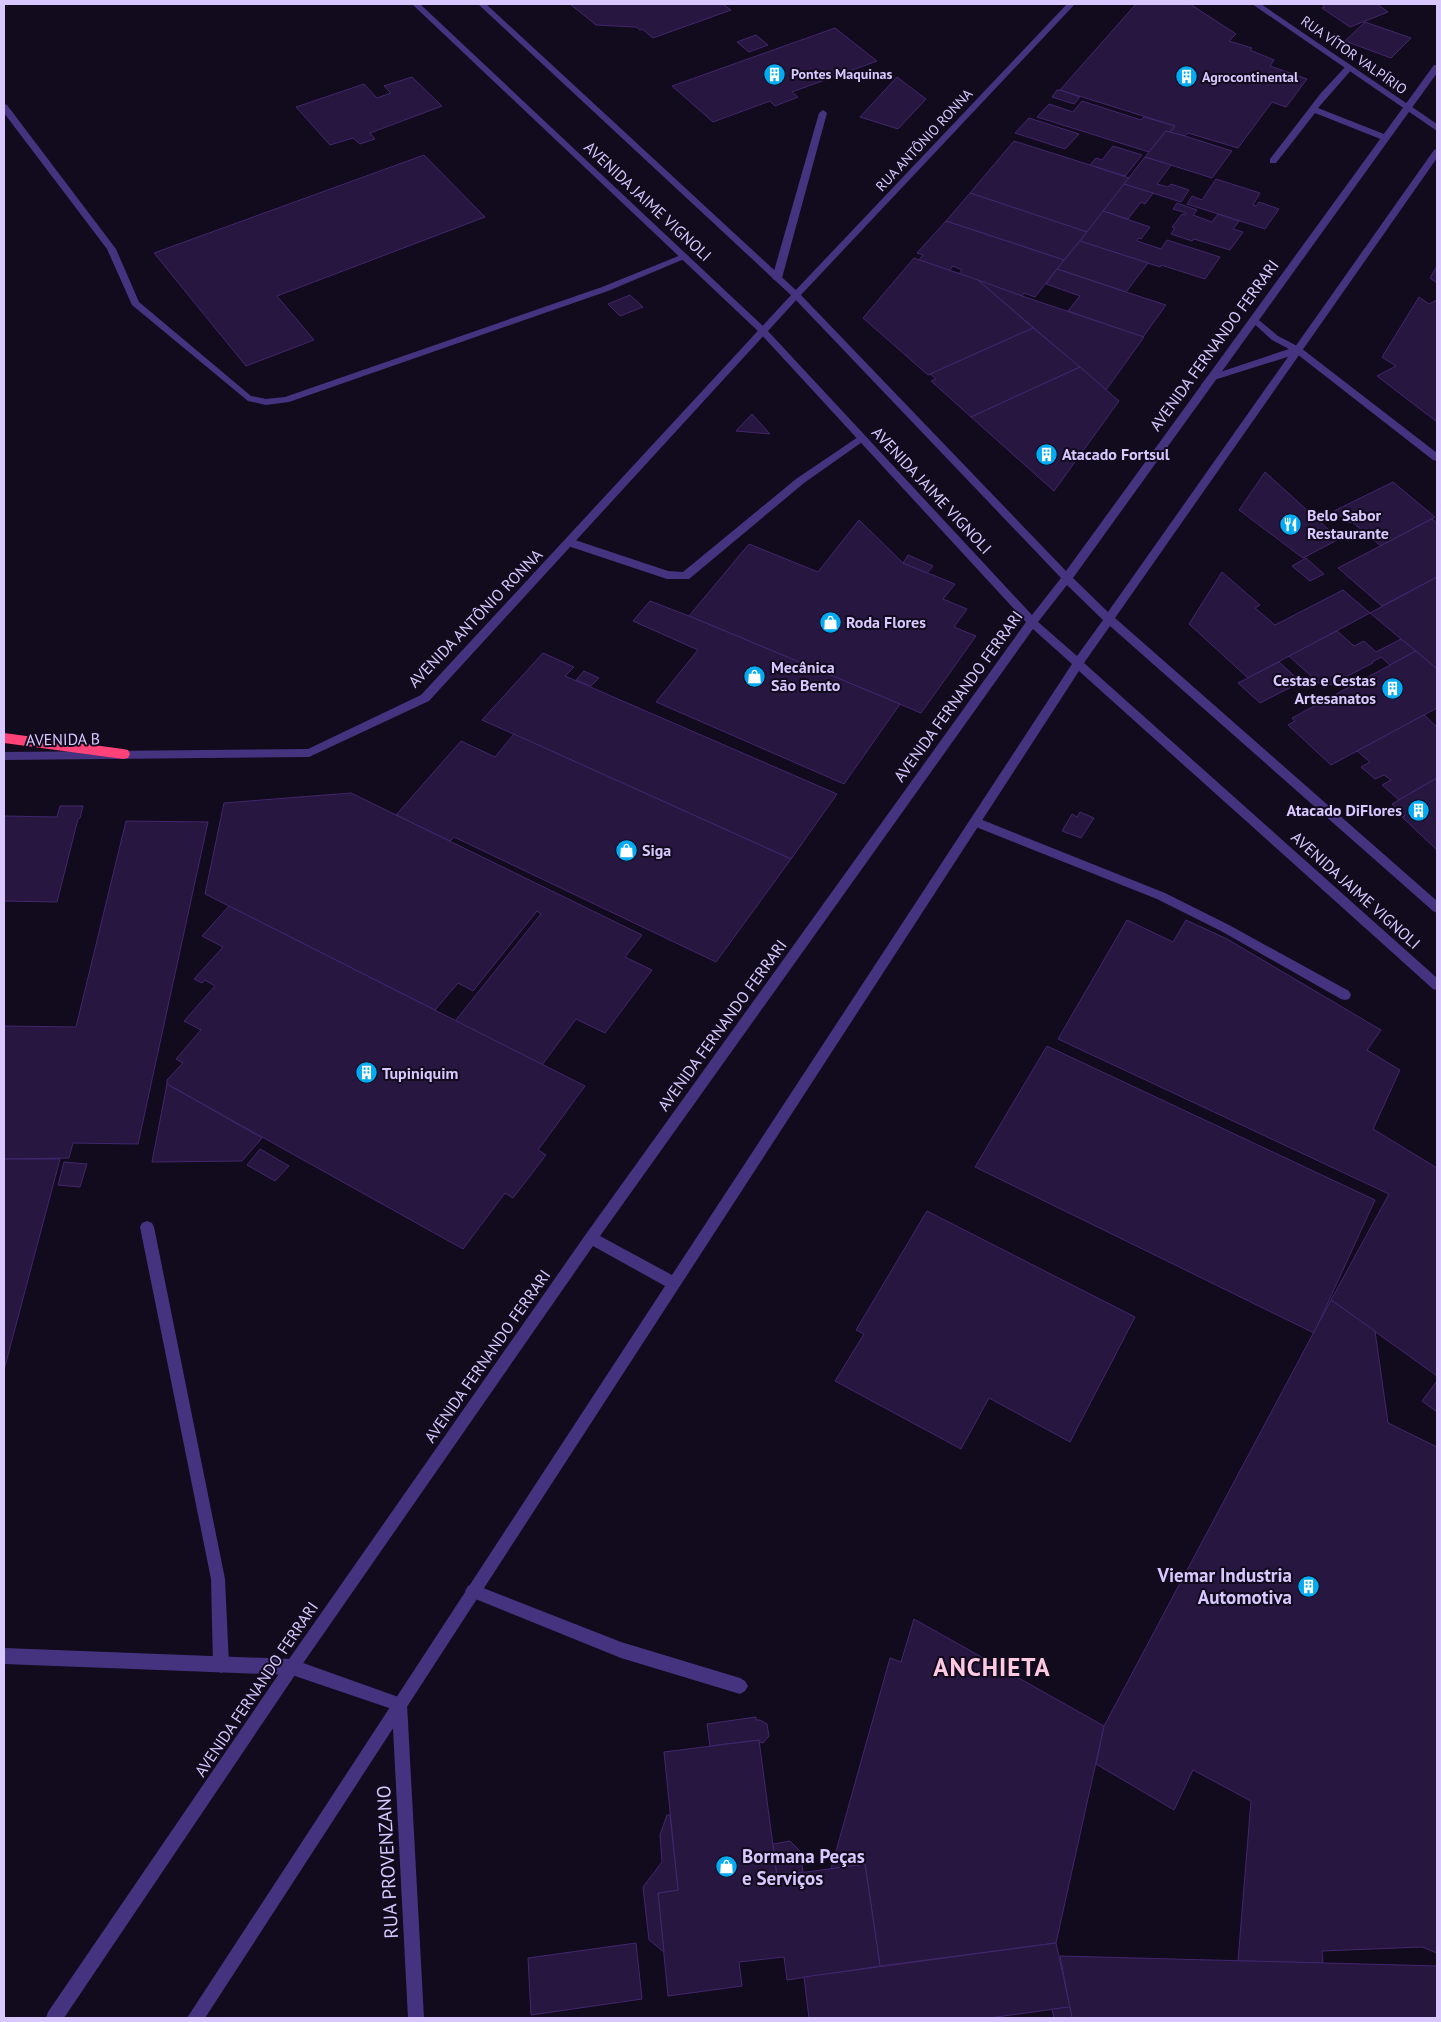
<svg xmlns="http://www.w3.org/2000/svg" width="1441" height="2022" font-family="'PT Sans',sans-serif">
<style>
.building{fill:#261640;stroke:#42266d}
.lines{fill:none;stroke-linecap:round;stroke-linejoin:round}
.service{fill:#453380;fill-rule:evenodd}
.minor{fill:#453380;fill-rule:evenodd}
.tertiary{fill:#453380;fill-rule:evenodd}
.motorway{fill:#ff4378;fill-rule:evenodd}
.labels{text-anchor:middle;stroke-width:4;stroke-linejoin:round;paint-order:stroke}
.far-street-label{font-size:14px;fill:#d9c8ff;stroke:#120b1e}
.far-poi-label{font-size:14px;font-weight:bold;fill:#d9c8ff;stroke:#120b1e;text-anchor:start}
.street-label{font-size:16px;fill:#d9c8ff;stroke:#120b1e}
.poi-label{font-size:16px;font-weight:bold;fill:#d9c8ff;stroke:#120b1e;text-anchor:start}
.near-poi-label{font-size:19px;font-weight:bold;fill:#d9c8ff;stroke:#120b1e;text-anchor:end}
.near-street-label{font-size:19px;fill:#d9c8ff;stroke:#120b1e}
.near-district-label{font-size:25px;font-weight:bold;letter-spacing:1px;fill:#ffcae1;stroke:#120b1e}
</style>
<rect width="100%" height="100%" fill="#120b1e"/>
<g class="building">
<path d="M570 4H723L731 10 653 38 642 29 640 30 636 27 596 25Z"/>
<path d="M1136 4H1190L1236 34 1229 41 1252 48 1250 50 1274 60 1270 66 1307 79 1286 107 1272 102 1238 148 1188 133 1185 136 1170 132 1175 126 1060 90Z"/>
<path d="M1321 4H1377L1388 12 1350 27 1322 8 1325 7Z"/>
<path d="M1365 22 1411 38 1391 58 1345 41Z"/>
<path d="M835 28 877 61 792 92 798 97 775 106 770 101 713 122 672 86Z"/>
<path d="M756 35 768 45 749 52 737 42Z"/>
<path d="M412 77 442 106 370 133 375 139 360 144 353 138 330 145 296 107 364 84 377 98 391 93 384 86Z"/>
<path d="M897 77 926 99 898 129 860 117Z"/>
<path d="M1057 90H1060L1080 97 1074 104 1052 97Z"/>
<path d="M1082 101 1141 120 1144 117 1175 126 1170 132 1166 131 1149 152 1037 117 1049 104 1073 112Z"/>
<path d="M1029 118 1079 134 1065 149 1015 133Z"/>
<path d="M1166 131 1185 136 1232 151 1212 178 1145 157Z"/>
<path d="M1014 141 1090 165 1129 178 1087 232 970 193Z"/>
<path d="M1113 146 1142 155 1125 176 1090 165 1096 158 1102 160Z"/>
<path d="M424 155 485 217 277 296 314 340 246 366 154 253Z"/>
<path d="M1145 157 1171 165 1157 184 1168 187 1171 184 1189 190 1181 202 1124 184Z"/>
<path d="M1216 179 1260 193 1253 205 1256 206 1259 202 1279 209 1265 229 1187 204 1192 196 1202 200Z"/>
<path d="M1124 184 1153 193 1145 204 1141 202 1128 219 1103 211Z"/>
<path d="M970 193 1087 232 1064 260 946 221Z"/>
<path d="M1177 203 1197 210 1193 215 1212 222 1218 214 1239 221 1233 229 1243 232 1230 250 1194 239 1192 241 1171 234 1175 228 1172 227 1182 214 1185 215 1186 213 1173 209Z"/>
<path d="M1103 211 1150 227 1141 239 1138 238 1137 241 1161 249 1167 240 1220 257 1205 279 1161 265 1160 267 1080 241Z"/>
<path d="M946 221 1064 260 1035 297 1024 293 1022 296 959 274 962 270 953 266 949 271 919 260 923 255 917 253Z"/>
<path d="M1080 241 1148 263 1126 292 1057 269Z"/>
<path d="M914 258 978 280 1033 328 928 375 863 318Z"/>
<path d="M1437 266V283L1430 278Z"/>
<path d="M1057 269 1126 292 1166 305 1143 337 1068 311 1080 296 1046 284Z"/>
<path d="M978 280 1022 296 1144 337 1106 390Z"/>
<path d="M630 295 643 307 620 316 608 304Z"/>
<path d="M1419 297 1429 304 1437 300V422L1377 376 1396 366 1382 357Z"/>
<path d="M1033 328 1080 367 971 417 931 381 936 379 930 374Z"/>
<path d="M1080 367 1119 401 1054 491 971 417Z"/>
<path d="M752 414 770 434 736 431Z"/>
<path d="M1265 472 1339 539 1303 558 1239 510Z"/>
<path d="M1393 482 1435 517 1381 546 1352 522 1349 523 1334 511Z"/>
<path d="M1432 519 1437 523V577L1382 606 1338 568Z"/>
<path d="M859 520 903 563 955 584 943 599 967 609 954 627 976 636 921 713 689 616 749 544 818 572Z"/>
<path d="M908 555 933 566 927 573 903 563Z"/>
<path d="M1306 558 1324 574 1310 581 1292 566Z"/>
<path d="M1222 572 1260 605 1255 608 1275 625 1343 590 1370 613 1248 678 1189 624Z"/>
<path d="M1437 577V669L1370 613Z"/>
<path d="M650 601 689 616 900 704 844 784 656 702 698 650 633 621Z"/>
<path d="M1337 631 1354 646 1364 641 1376 652 1401 639 1416 651 1390 665 1381 657 1372 662 1373 663 1324 688 1289 656Z"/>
<path d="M1416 651 1437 669V708L1331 765 1288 725 1295 721 1292 718Z"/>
<path d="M543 653 574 667 565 676 837 794 791 859 482 720Z"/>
<path d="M1279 662 1301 682 1260 703 1238 683Z"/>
<path d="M584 671 599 678 591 686 576 680Z"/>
<path d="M1424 715 1437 727V778L1399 800 1382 785 1391 780 1384 775 1375 779 1361 767 1370 762 1357 751Z"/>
<path d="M514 734 791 859 716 962 454 837 450 841 396 815 461 741 495 757Z"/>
<path d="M1437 778V850L1402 817 1405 816 1392 804Z"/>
<path d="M351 793 642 935 625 957 652 970 605 1033 576 1019 542 1065 455 1021 541 914 537 911 473 991 458 983 435 1010 205 894 224 803Z"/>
<path d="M60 806H83L80 818 78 819 57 902 4 901V816L57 817Z"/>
<path d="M1080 812 1094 818 1081 838 1062 831 1072 814 1077 817Z"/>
<path d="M126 821 208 822 138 1144 73 1143 69 1158 4 1159V1026L76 1027Z"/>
<path d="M229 906 585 1086 538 1150 546 1155 513 1198 505 1193 463 1249 167 1084V1080L183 1063 176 1059 201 1030 184 1021 215 986 205 980 202 983 194 979 223 947 202 936Z"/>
<path d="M1127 920 1173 942 1186 920 1227 939 1381 1030 1367 1050 1400 1070 1373 1129 1437 1168V1376L1331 1300 1389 1194 1058 1039Z"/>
<path d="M1047 1046 1375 1200 1314 1333 975 1167Z"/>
<path d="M167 1084 262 1138 242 1161 152 1162Z"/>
<path d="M260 1149 289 1166 275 1181 247 1165Z"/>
<path d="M4 1159H60L4 1370Z"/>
<path d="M64 1162 87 1164 80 1187 58 1185Z"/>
<path d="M927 1211 1135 1317 1070 1442 989 1398 961 1449 835 1381 864 1334 856 1330Z"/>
<path d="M1331 1300 1375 1331 1388 1423 1437 1447V1953L1422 1947 1322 1951 1323 1963 1238 1961 1251 1801 1193 1770 1174 1810 1096 1764 1104 1726Z"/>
<path d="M1437 1381V1412L1422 1401Z"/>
<path d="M914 1619 1104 1726 1056 1943 880 1966 865 1864 831 1869 890 1658 901 1662Z"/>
<path d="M756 1717V1720H760L767 1724 769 1736 763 1743 760 1742 759 1740 710 1746 707 1724Z"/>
<path d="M759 1740 777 1876 865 1864 880 1966 787 1980 784 1957 739 1962 742 1986 668 1996 658 1893 678 1890 664 1752Z"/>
<path d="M667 1815H670L678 1890 658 1893 664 1952 649 1940 643 1887 662 1862 660 1835Z"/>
<path d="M790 1841 800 1851 803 1872 777 1876 773 1844Z"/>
<path d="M636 1943 642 1999 531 2015 528 1958Z"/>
<path d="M1056 1943 1070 2007 989 2018H809L804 1977Z"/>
<path d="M1060 1956 1437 1966V2018H1072Z"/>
<path d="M1070 2007 1072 2018H1054L1052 2009Z"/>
</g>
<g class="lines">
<g class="service">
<path d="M1346 66 1353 68 1318 108 1389 136V140H1383L1315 113 1276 163H1270V159L1321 93Z"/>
<path d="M4 104 7 105 116 249 139 302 251 396 266 399 285 397 602 287 681 255H687L689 257 608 291 289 402 266 405 248 401 132 305 107 249 4 113Z"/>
<path d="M823 110 827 113 782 278 780 280H774L772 278 819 113Z"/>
<path d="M861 435 866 438 865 440 804 483 689 579H667L565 545 564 542 569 538 668 571 683 572 796 479Z"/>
<path d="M975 817 1165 893 1229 925 1349 991 1351 995 1349 999 1345 1000 1341 999 1221 931 1157 899 971 825 969 822Z"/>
<path d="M147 1221 152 1223 154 1227 225 1579 229 1665 226 1670 221 1673 216 1670 213 1665 211 1579 140 1227 142 1223Z"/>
<path d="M473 1584 621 1642 740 1678 745 1681 748 1686 745 1691 740 1694 621 1658 468 1596 465 1591 468 1586Z"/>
</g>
<g class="minor">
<path d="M1067 4H1075L799 297 429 701 309 757 4 760V752L308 749 421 695 793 293Z"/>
<path d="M1252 4H1261L1437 124V131Z"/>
<path d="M1254 316 1278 336 1301 348 1437 453V461L1433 460 1297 354 1214 380 1209 387H1203L1201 385 1208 376 1289 349 1272 340 1251 321 1249 319Z"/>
<path d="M4 1648 292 1659 404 1699 407 1704 424 2018H408L392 1709 292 1675 4 1664Z"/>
</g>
<path class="tertiary" d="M412 4H420L766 329 1032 615 1061 578 793 297 478 4H486L799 293 1066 571 1434 65H1437V73L1073 578 1108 612 1434 150 1437 149V158L1115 618 1437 901V913L1433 911 1110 626 1084 663 1437 978V990L1433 989 1079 671 205 2018H187L665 1286 593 1246 297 1672 64 2018H46L48 2012 287 1662 586 1234 1026 622 760 333ZM1067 585 1103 620 1077 656 1038 622ZM1033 629 1072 664 672 1275 600 1236Z"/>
<path class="motorway" d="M4 733 123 749 128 750 130 754 128 758 123 759 4 743Z"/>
</g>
<defs>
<symbol id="building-disc" viewBox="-11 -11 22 22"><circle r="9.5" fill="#00abf3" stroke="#120b1e"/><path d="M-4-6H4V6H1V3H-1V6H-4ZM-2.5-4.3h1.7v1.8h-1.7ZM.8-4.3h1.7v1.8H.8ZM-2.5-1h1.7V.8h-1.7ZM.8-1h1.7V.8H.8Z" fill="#fff"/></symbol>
<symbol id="restaurant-disc" viewBox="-11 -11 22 22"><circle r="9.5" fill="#00abf3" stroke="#120b1e"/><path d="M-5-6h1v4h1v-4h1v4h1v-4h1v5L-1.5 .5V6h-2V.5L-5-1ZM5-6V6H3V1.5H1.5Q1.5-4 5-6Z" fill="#fff"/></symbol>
<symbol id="shop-disc" viewBox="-11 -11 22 22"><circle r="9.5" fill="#00abf3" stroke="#120b1e"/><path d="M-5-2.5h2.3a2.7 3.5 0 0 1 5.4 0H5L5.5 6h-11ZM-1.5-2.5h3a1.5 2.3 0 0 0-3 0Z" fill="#fff"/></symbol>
</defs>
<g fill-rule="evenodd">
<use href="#building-disc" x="762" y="62" width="25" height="25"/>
<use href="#building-disc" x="1174" y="64" width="25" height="25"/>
<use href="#building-disc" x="1034" y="442" width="25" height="25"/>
<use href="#restaurant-disc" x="1278" y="512" width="25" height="25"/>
<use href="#shop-disc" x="818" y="610" width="25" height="25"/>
<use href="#shop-disc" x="742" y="664" width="25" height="25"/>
<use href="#building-disc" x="1380" y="676" width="25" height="25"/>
<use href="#building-disc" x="1406" y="798" width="25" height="25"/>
<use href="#shop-disc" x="614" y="838" width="25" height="25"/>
<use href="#building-disc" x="354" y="1060" width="25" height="25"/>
<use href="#building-disc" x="1296" y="1574" width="25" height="25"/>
<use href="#shop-disc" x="714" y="1854" width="25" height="25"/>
</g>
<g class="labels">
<g class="far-street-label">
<text transform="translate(1354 55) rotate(35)" y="5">RUA VÍTOR VALPÍRIO</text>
<text transform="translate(924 140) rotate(-47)" y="5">RUA ANTÔNIO RONNA</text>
</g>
<g class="far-poi-label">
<text x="791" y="79">Pontes Maquinas</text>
<text x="1202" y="82">Agrocontinental</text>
</g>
<g class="street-label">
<text transform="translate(648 201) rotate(43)" y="6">AVENIDA JAIME VIGNOLI</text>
<text transform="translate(1214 345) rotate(-54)" y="6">AVENIDA FERNANDO FERRARI</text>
<text transform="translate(932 490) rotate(47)" y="6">AVENIDA JAIME VIGNOLI</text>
<text transform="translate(475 618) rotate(-46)" y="6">AVENIDA ANTÔNIO RONNA</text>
<text transform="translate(958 696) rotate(-54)" y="6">AVENIDA FERNANDO FERRARI</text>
<text transform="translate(63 739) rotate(-1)" y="6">AVENIDA B</text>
<text transform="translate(1356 890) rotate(42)" y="6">AVENIDA JAIME VIGNOLI</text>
<text transform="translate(722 1025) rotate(-54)" y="6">AVENIDA FERNANDO FERRARI</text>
<text transform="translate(487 1356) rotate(-55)" y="6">AVENIDA FERNANDO FERRARI</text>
<text transform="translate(256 1689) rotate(-56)" y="6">AVENIDA FERNANDO FERRARI</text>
</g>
<g class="poi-label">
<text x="1062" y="460">Atacado Fortsul</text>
<text x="1307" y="521">Belo Sabor<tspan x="1307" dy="18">Restaurante</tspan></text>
<text x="846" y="628">Roda Flores</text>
<text x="771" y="673">Mecânica<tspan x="771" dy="18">São Bento</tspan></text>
<text x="1376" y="686" text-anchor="end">Cestas e Cestas<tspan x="1376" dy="18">Artesanatos</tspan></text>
<text x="1402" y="816" text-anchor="end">Atacado DiFlores</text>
<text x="642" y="856">Siga</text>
<text x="382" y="1079">Tupiniquim</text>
</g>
<g class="near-poi-label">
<text x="1292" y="1582">Viemar Industria<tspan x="1292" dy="22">Automotiva</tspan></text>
<text x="742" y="1863" text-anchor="start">Bormana Peças<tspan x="742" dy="22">e Serviços</tspan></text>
</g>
<g class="near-street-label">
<text transform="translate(387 1862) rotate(-93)" y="7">RUA PROVENZANO</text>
</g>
<g class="near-district-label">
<text x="992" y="1676">ANCHIETA</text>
</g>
</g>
<rect width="1441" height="2022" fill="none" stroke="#d9c8ff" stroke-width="10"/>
</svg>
